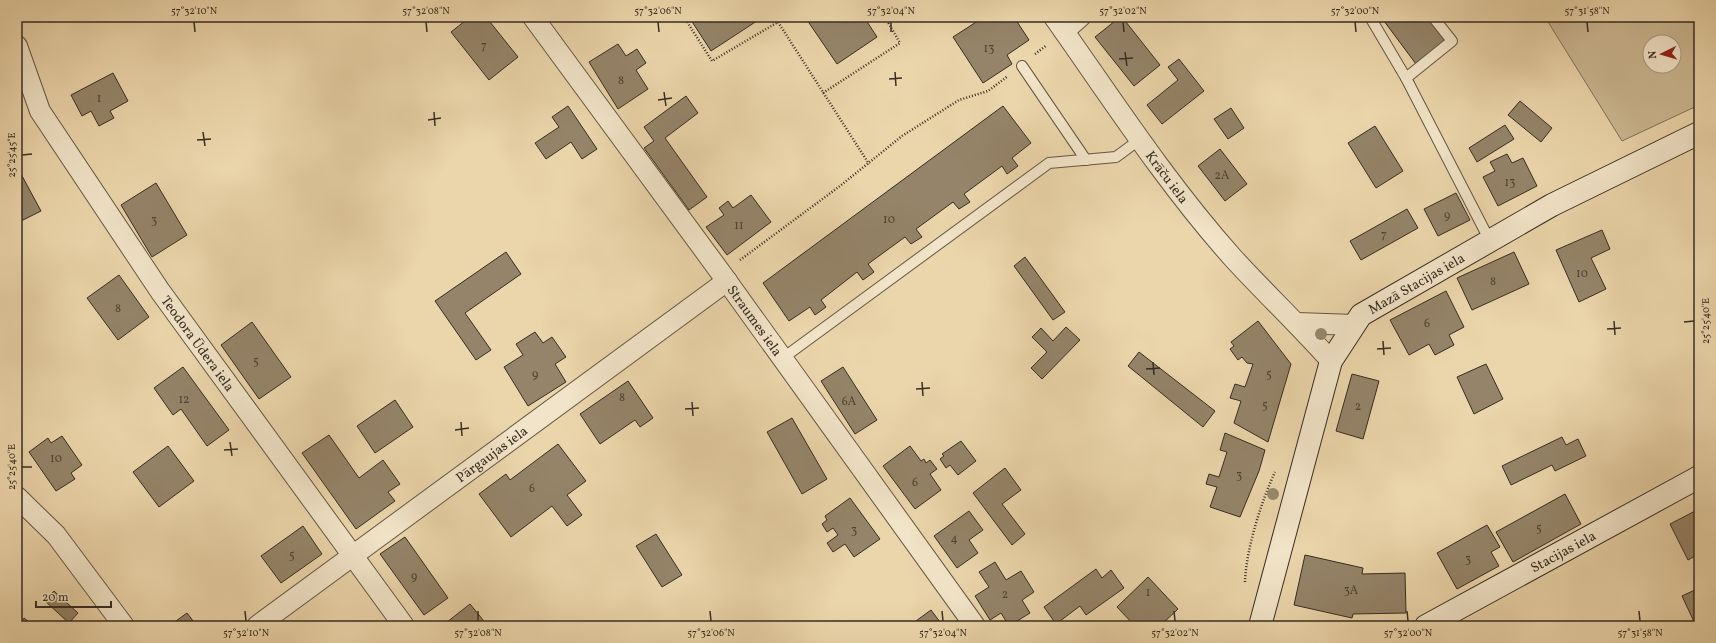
<svg xmlns="http://www.w3.org/2000/svg" width="1716" height="643" font-family="Vollkorn,serif">
<style>
.green{fill:#ccb893;stroke:#82725a;fill-rule:evenodd}
.building{fill:#958469;stroke:#372d22}
.lines{fill:none;stroke-linecap:round;stroke-linejoin:round}
.service-casing{stroke:#645744;stroke-width:12}
.minor-casing{stroke:#645744;stroke-width:22}
.secondary-casing{stroke:#372d22;stroke-width:24}
.path{stroke:#372d22;stroke-width:2.5;stroke-dasharray:1 2;stroke-linecap:butt}
.service{stroke:#f2e4c8;stroke-width:10}
.minor{stroke:#f2e4c8;stroke-width:20}
.secondary{stroke:#f2e4c8;stroke-width:22}
.tree{fill:#98886c}
.ticks{fill:none;stroke:#372d22;stroke-width:1.5}
.labels{text-anchor:middle;stroke-width:3;stroke-linejoin:round;paint-order:stroke}
.number-label{font-size:12px;fill:#4e4334}
.street-label{font-size:14px;fill:#372d22;stroke:#f2e4c8}
.neatline{fill:none;stroke:#372d22;stroke-width:1.5}
.ticks-label{font-size:10px;text-anchor:middle;fill:#372d22}
</style>
<rect width="100%" height="100%" fill="#ebd5aa"/>
<filter id="stains"><feTurbulence type="fractalNoise" baseFrequency=".005" numOctaves="4"/><feColorMatrix values="0 0 0 0 .2 0 0 0 0 .09 0 0 0 0 .02 0 0 0 .5 -.17"/></filter>
<radialGradient id="worn" r=".72"><stop offset=".6" stop-color="#630" stop-opacity="0"/><stop offset="1" stop-color="#630" stop-opacity=".3"/></radialGradient>
<path class="green" d="M1545 17H1699V105L1622 141ZM1650 42H1674V66H1650Z"/>
<g class="building">
<path d="M470 17H486L518 57 489 80 451 32Z"/>
<path d="M689 17H763L711 51Z"/>
<path d="M805 17H864L877 37 837 64Z"/>
<path d="M984 17H1014L1029 40 1007 55 1012 64 983 83 953 37Z"/>
<path d="M1120 17H1122L1160 65 1134 86 1095 37Z"/>
<path d="M1381 17H1428L1446 42 1416 64Z"/>
<path d="M618 44 626 56 637 49 646 63 636 70 648 89 618 109 589 62Z"/>
<path d="M1179 59 1204 91 1162 124 1147 105 1178 80 1168 67Z"/>
<path d="M113 73 128 101 110 111 114 118 99 126 91 111 82 116 71 95Z"/>
<path d="M686 96 698 113 665 138 707 197 689 210 644 148 654 141 644 127Z"/>
<path d="M1520 101 1552 128 1541 142 1508 115Z"/>
<path d="M568 106 597 149 582 159 571 142 546 159 535 143 559 127 552 117Z"/>
<path d="M1003 106 1031 143 1012 158 1018 166 1007 174 1002 166 964 194 970 202 959 209 953 202 916 229 922 237 911 244 905 237 868 264 874 272 863 280 857 272 821 300 826 307 815 315 810 307 789 321 763 283Z"/>
<path d="M1231 108 1244 128 1228 139 1214 119Z"/>
<path d="M1505 125 1514 139 1477 162 1469 148Z"/>
<path d="M1375 126 1403 171 1376 188 1348 143Z"/>
<path d="M1220 149 1247 184 1225 201 1198 166Z"/>
<path d="M1507 154 1512 163 1523 158 1537 186 1498 206 1483 177 1495 171 1490 162Z"/>
<path d="M21 174 41 211 17 223V176Z"/>
<path d="M156 183 187 235 152 257 121 205Z"/>
<path d="M1456 193 1470 220 1438 236 1424 209Z"/>
<path d="M751 195 771 222 727 255 706 227 724 215 719 208 728 201 733 208Z"/>
<path d="M1407 209 1418 228 1361 260 1350 241Z"/>
<path d="M1602 230 1610 249 1591 258 1606 289 1579 302 1556 250Z"/>
<path d="M506 252 521 274 465 313 491 350 476 360 435 301Z"/>
<path d="M1514 252 1529 284 1472 310 1457 278Z"/>
<path d="M1025 257 1065 312 1053 320 1014 266Z"/>
<path d="M119 275 149 317 118 340 87 298Z"/>
<path d="M1446 291 1464 327 1449 335 1454 345 1435 355 1429 344 1409 355 1390 320Z"/>
<path d="M1258 321 1291 364 1268 442 1234 423 1241 401 1230 398 1235 384 1245 387 1253 364 1247 363 1242 357 1238 360 1230 349 1234 346 1231 342Z"/>
<path d="M252 322 291 377 259 399 221 345Z"/>
<path d="M1066 327 1080 340 1042 379 1031 368 1047 352 1032 337 1041 328 1053 341Z"/>
<path d="M535 332 543 343 552 337 566 357 555 364 566 382 528 406 504 367 523 355 516 344Z"/>
<path d="M1139 352 1215 411 1203 427 1128 366Z"/>
<path d="M1486 364 1503 399 1474 414 1457 377Z"/>
<path d="M183 367 229 430 207 446 181 409 173 415 154 388Z"/>
<path d="M843 367 877 420 855 434 821 381Z"/>
<path d="M1352 374 1379 381 1363 439 1336 431Z"/>
<path d="M628 381 653 418 640 427 635 420 600 444 580 414Z"/>
<path d="M395 400 413 427 375 453 357 426Z"/>
<path d="M792 418 827 479 802 494 767 432Z"/>
<path d="M1225 433 1265 450 1259 471 1240 517 1210 507 1217 487 1206 484 1209 474 1219 477 1227 452 1220 450Z"/>
<path d="M329 435 359 478 383 460 400 484 388 492 395 501 356 529 302 453Z"/>
<path d="M62 436 82 465 71 473 75 479 56 491 29 452 48 438 51 443Z"/>
<path d="M1562 437 1566 445 1578 439 1586 456 1555 471 1552 465 1511 485 1502 466Z"/>
<path d="M961 441 976 461 958 475 950 465 946 468 940 459 944 456 942 454Z"/>
<path d="M558 444 586 481 567 495 582 515 567 526 552 506 511 537 479 494 506 474 510 480Z"/>
<path d="M168 446 194 481 159 507 133 472Z"/>
<path d="M910 446 921 461 924 459 926 463 930 460 937 469 930 474 941 490 915 509 883 466Z"/>
<path d="M1005 468 1021 490 1002 504 1025 534 1012 545 973 493Z"/>
<path d="M1565 494 1581 524 1513 562 1496 532Z"/>
<path d="M850 498 880 539 854 557 845 544 833 552 827 543 838 535 833 528 827 532 822 524 827 520 825 516Z"/>
<path d="M1699 509V554L1688 560 1670 524Z"/>
<path d="M969 511 983 530 969 540 978 553 957 568 934 536Z"/>
<path d="M1487 525 1500 547 1491 552 1499 566 1457 589 1437 553Z"/>
<path d="M303 526 322 554 281 583 261 556Z"/>
<path d="M656 534 682 575 662 587 636 546Z"/>
<path d="M405 537 448 598 424 615 380 554Z"/>
<path d="M1305 555 1363 568 1362 574 1405 573 1406 613 1353 614 1352 618 1294 605Z"/>
<path d="M995 562 1006 580 1021 571 1034 592 1022 600 1030 613 1009 626 1001 613 990 620 975 596 989 587 979 572Z"/>
<path d="M1096 569 1102 578 1111 570 1124 588 1086 615 1080 606 1056 624 1044 607Z"/>
<path d="M1148 577 1178 609 1160 626H1135L1117 607Z"/>
<path d="M1699 588V626H1696L1682 596Z"/>
<path d="M54 591 78 613 69 623 45 601Z"/>
<path d="M470 604 488 626H442Z"/>
<path d="M931 610 943 626H909Z"/>
<path d="M187 613 197 626H169Z"/>
<path d="M24 618 34 626H18Z"/>
</g>
<g class="lines">
<defs>
<g id="service">
<path d="M1370 17 1406 78 1490 241"/>
<path d="M1022 66 1086 160"/>
<path d="M1406 78 1452 41 1433 17"/>
<path d="M783 358 1049 163 1116 157 1139 140"/>
</g>
<g id="minor">
<path id="s1" d="M533 17 721 273 975 626"/>
<path id="s2" d="M1054 17C1112 99 1166 183 1233 258 1265 293 1300 326 1331 361"/>
<path d="M1064 31 1080 17"/>
<path id="s3" d="M17 46 40 111 160 291 404 626"/>
<path d="M1297 323 1355 325"/>
<path d="M17 497 56 535 124 626"/>
<path id="s4" d="M257 626 727 281"/>
</g>
<g id="secondary">
<path id="s5" d="M1260 626 1331 361 1361 315 1552 205 1699 133"/>
<path id="s6" d="M1426 626 1699 477"/>
</g>
</defs>
<use href="#service" class="service-casing"/>
<use href="#minor" class="minor-casing"/>
<use href="#secondary" class="secondary-casing"/>
<g class="path">
<path d="M684 17 712 61 778 22 869 164"/>
<path d="M1035 54 1047 45"/>
<path d="M823 93 900 43 885 17"/>
<path d="M740 260 840 186 902 136 959 100 988 91 1008 76"/>
<path d="M1245 582C1246 550 1261 502 1275 472"/>
</g>
<use href="#service" class="service"/>
<use href="#minor" class="minor"/>
<use href="#secondary" class="secondary"/>
</g>
<g class="tree">
<circle cx="1321" cy="334" r="6"/>
<circle cx="1273" cy="494" r="6"/>
</g>
<path class="ticks" d="M194 22 195 32M426 22 427 32M658 22 659 32M891 22V32M1123 22 1124 32M1355 22 1356 32M1587 22 1588 32M1125 52 1127 66M1119 59 1133 58M895 72 896 86M889 79 902 78M664 92 666 106M658 100 672 98M434 112 435 126M428 120 441 118M203 132 205 146M197 140 211 139M22 155 32 154M1614 321 1615 335M1684 322 1694 321M1607 329 1621 328M1383 341 1384 355M1377 349 1391 348M1153 362 1154 375M1146 369 1160 368M922 382 923 396M916 389 930 388M692 402 693 416M685 409 699 408M461 422 462 436M455 430 469 428M230 442 232 456M224 450 238 449M22 467H32M245 611 246 621M478 611V621M710 611 711 621M942 611 943 621M1174 611 1175 621M1407 611 1408 621M1639 611 1640 621"/>
<g class="labels">
<g class="number-label">
<text x="484" y="49">7</text>
<text x="989" y="52">13</text>
<text x="621" y="84">8</text>
<text x="99" y="102">1</text>
<text x="1222" y="179">2A</text>
<text x="1510" y="186">13</text>
<text x="1447" y="219">9</text>
<text x="889" y="223">10</text>
<text x="154" y="224">3</text>
<text x="739" y="229">11</text>
<text x="1384" y="238">7</text>
<text x="1582" y="277">10</text>
<text x="1493" y="285">8</text>
<text x="118" y="312">8</text>
<text x="1427" y="327">6</text>
<text x="256" y="365">5</text>
<text x="535" y="378">9</text>
<text x="1269" y="378">5</text>
<text x="622" y="401">8</text>
<text x="184" y="403">12</text>
<text x="849" y="405">6A</text>
<text x="1265" y="409">5</text>
<text x="1358" y="410">2</text>
<text x="56" y="462">10</text>
<text x="1239" y="479">3</text>
<text x="915" y="486">6</text>
<text x="532" y="492">6</text>
<text x="1539" y="532">5</text>
<text x="854" y="534">3</text>
<text x="954" y="542">4</text>
<text x="292" y="559">5</text>
<text x="1468" y="563">3</text>
<text x="414" y="580">9</text>
<text x="1351" y="594">3A</text>
<text x="1148" y="596">1</text>
<text x="1005" y="598">2</text>
</g>
<g class="street-label">
<text dy="5" stroke="none"><textPath href="#s2" startOffset="196">Krāču iela</textPath></text>
<text dy="5" stroke="none"><textPath href="#s5" startOffset="393">Mazā Stacijas iela</textPath></text>
<text dy="5" stroke="none"><textPath href="#s1" startOffset="376">Straumes iela</textPath></text>
<text dy="5" stroke="none"><textPath href="#s3" startOffset="350">Teodora Ūdera iela</textPath></text>
<text dy="5" stroke="none"><textPath href="#s4" startOffset="291">Pārgaujas iela</textPath></text>
<text dy="5" stroke="none"><textPath href="#s6" startOffset="156">Stacijas iela</textPath></text>
</g>
</g>
<rect width="1716" height="643" fill="none" stroke="#ebd5aa" stroke-width="44"/>
<g transform="translate(1662 54) rotate(265)"><circle r="19" fill="#f2e4c8" stroke="#a79b86"/>
<path d="M0-3L7 15L0 10L-7 15Z" fill="#8f2418"/>
<text y="-6" font-size="11" font-weight="bold" text-anchor="middle" fill="#372d22">N</text>
</g>
<path d="M36 601v6h75v-6" fill="none" stroke="#372d22" stroke-width="2"/>
<text x="42" y="601" font-size="12" fill="#372d22" stroke="#f2e4c8" stroke-width="3" paint-order="stroke">20 m</text>
<rect x="22" y="22" width="1672" height="599" class="neatline"/>
<g class="ticks-label">
<text x="194" y="14">57°32'10"N</text>
<text x="426" y="14">57°32'08"N</text>
<text x="658" y="14">57°32'06"N</text>
<text x="891" y="14">57°32'04"N</text>
<text x="1123" y="14">57°32'02"N</text>
<text x="1355" y="14">57°32'00"N</text>
<text x="1587" y="14">57°31'58"N</text>
<text transform="translate(11 155) rotate(-90)" y="4">25°25'45"E</text>
<text transform="translate(1705 321) rotate(-90)" y="4">25°25'40"E</text>
<text transform="translate(11 467) rotate(-90)" y="4">25°25'40"E</text>
<text x="246" y="636">57°32'10"N</text>
<text x="478" y="636">57°32'08"N</text>
<text x="711" y="636">57°32'06"N</text>
<text x="943" y="636">57°32'04"N</text>
<text x="1175" y="636">57°32'02"N</text>
<text x="1408" y="636">57°32'00"N</text>
<text x="1640" y="636">57°31'58"N</text>
</g>
<rect width="100%" height="100%" filter="url(#stains)"/>
<rect width="100%" height="100%" fill="url(#worn)"/>
</svg>
